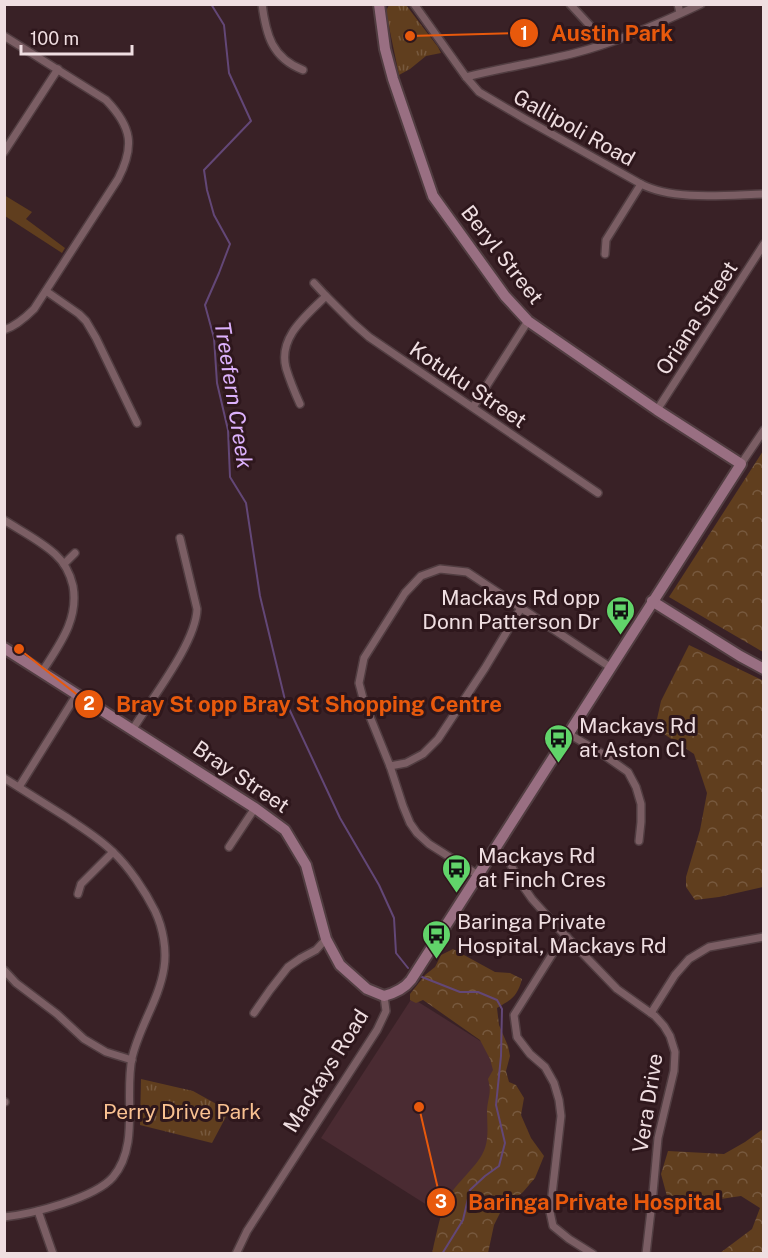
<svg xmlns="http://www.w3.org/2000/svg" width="768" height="1258" font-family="'Public Sans',sans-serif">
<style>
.built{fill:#4a2b32}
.grass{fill:#603e1e}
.forest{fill:url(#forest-crowns)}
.park{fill:url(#park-tufts)}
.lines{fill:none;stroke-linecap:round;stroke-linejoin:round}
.stream{stroke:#634777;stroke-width:2}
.street-casing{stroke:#513d41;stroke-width:10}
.secondary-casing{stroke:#513d41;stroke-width:14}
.street{stroke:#7b5e64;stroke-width:7}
.secondary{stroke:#996f82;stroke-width:10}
.labels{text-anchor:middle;stroke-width:6;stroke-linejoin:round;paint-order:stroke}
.street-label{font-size:21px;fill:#efdee1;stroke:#2e171c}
.poi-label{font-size:21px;fill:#efdee1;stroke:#2e171c;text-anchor:start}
.park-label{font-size:21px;fill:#f9c191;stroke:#2e171c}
.water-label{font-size:22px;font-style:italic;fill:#dcb1fc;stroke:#2e171c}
.leader{fill:none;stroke:#e8590c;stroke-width:2}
.callout-dot{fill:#e8590c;stroke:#2e171c;stroke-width:2}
.mark-label{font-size:18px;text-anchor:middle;font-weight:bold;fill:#fff}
.callout-label{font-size:22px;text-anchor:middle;font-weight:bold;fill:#e8590c;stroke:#2e171c;stroke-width:6;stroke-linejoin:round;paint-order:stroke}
</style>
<defs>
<pattern id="forest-crowns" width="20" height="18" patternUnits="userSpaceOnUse" patternTransform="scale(1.5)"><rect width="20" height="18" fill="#603e1e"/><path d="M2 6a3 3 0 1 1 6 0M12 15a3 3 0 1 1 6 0" fill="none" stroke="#77593e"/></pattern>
<pattern id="park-tufts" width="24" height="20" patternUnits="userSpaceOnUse" patternTransform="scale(1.5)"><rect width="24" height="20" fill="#603e1e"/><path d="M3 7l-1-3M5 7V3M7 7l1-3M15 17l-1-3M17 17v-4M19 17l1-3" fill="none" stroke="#77593e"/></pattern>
</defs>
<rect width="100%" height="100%" fill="#392126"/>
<path class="built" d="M412 998 501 1054V1135L446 1217 321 1138Z"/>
<path class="grass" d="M4 195 32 212 26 219 65 248 62 253 5 216Z"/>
<g class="forest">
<path d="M763 451H764L763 652 669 597Z"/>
<path d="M689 645 764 681 763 887 719 897 695 900 686 887V877L700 830 707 793 694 754 655 728 661 701Z"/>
<path d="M453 949 495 972 510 973 522 979C517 997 512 999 497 1008L499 1025 508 1046 510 1056 506 1071 509 1082 516 1085 524 1098 521 1115 531 1138 544 1156 535 1178 523 1192 502 1209 494 1225 488 1253H432L433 1249C436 1236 441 1210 447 1200 456 1182 479 1166 485 1148 489 1136 487 1123 487 1110 488 1097 492 1093 488 1079L493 1070 490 1059 480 1040 423 1000 416 1003 410 1000V994L425 975 435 967 441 955Z"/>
<path d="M763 1129V1253H720L752 1229 760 1208 741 1196 714 1200 694 1211 668 1200 661 1174 668 1151 724 1154 745 1142Z"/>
</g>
<g class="park">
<path d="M389 5H406L438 47 441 53 426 56 410 69 399 75 387 17V9Z"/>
<path d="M141 1079 193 1091 229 1111 212 1143 140 1125Z"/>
</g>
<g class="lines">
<g class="stream">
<path d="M211 4 224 25 229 73 251 121 204 170 207 190 214 215 230 244 219 273 205 305 214 338 217 383 228 430 230 477 246 503 260 596 285 700 340 818 379 885 394 918 396 953 408 968"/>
<path d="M422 977 460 992H478L497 1000 502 1009 501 1056 496 1105 505 1143 499 1166 485 1176 470 1190 463 1220 442 1254"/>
</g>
<defs>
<g id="street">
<path d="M262 4C266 35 272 58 303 70"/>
<path d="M414 4 466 77 479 92 525 119 641 184C673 201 727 195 764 194"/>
<path d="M570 4 606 43"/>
<path d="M678 4 680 13"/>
<path d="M4 36 106 100C132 127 135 146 118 179L34 309C25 318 16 326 4 330"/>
<path d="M466 77C502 68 539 62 575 53 618 42 661 23 701 4"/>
<path d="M4 152 58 69"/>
<path d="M605 254 606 240 641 184"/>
<path d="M314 283 326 296"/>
<path d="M46 291 79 314 86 321 96 338 137 423"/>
<path d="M300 404C295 393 290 381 286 368 278 337 306 316 326 296L353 323 369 337 598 493"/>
<path d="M473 407 528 321"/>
<path d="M657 410 764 244"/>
<path d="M741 464 764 430"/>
<path d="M4 520C21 531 41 541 55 554 65 563 70 573 73 586 79 620 59 645 42 672"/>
<path d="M64 564 75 553"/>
<path d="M133 729C151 699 196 643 197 609L180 538"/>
<path d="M569 734 601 753 628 772 636 787 641 804V822L639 841"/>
<path d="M390 766 406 763 423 754 438 739 485 668 521 608"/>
<path d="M4 778C25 791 45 804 66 817 82 828 99 838 113 852 129 867 145 891 155 911 163 928 167 950 164 968 159 1000 139 1027 132 1058 124 1096 140 1145 113 1177 95 1198 32 1214 4 1217"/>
<path d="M19 787 77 694"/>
<path d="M229 847 255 808"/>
<path d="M495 849 507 857 518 879 532 899 559 929 617 989 655 1016 664 1026 670 1036 675 1052 674 1071 658 1138 653 1193 646 1254"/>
<path d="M478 875 429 844 417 833 410 823 403 806 390 766 364 702 359 683 364 658 405 593 421 576 440 569 467 572 610 667"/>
<path d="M78 894 81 884 113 852"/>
<path d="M567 937 553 953 514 1015 517 1037 530 1054 545 1067 554 1083 559 1100 561 1116 550 1212 553 1226 569 1239 593 1254"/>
<path d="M4 970 16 983 57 1014 84 1039 106 1052 132 1060"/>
<path d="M254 1013 270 990 288 967 301 958 316 950 326 939"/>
<path d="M651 1013 675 975 689 959 709 947 764 937"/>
<path d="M4 1102H5"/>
<path d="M38 1211 53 1254"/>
<path d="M236 1254 247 1231 377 1030 386 1011 384 996"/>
</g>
<g id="secondary">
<path d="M652 601 740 656 764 669"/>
<path d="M4 648 255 808 285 830 306 865 326 939 340 965 367 989 384 996C395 993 404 989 411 980L741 464 657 410 528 321 505 296 433 196 393 79 385 49 379 4"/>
</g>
</defs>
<use href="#street" class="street-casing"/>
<use href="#secondary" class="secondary-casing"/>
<use href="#street" class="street"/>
<use href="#secondary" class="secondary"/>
</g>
<defs>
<symbol id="bus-pin" viewBox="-11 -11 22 30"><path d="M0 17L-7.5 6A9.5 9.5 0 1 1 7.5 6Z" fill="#61d46a" stroke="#2e171c"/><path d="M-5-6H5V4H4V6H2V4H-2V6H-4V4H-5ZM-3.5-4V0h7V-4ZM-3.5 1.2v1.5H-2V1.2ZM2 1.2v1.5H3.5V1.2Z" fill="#111"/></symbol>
</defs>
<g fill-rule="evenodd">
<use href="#bus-pin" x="604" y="594" width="33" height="45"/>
<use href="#bus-pin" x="542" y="722" width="33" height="45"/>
<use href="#bus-pin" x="440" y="852" width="33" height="45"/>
<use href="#bus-pin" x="420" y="918" width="33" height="45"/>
</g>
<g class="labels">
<g class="street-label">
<text transform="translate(574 128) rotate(29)" y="7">Gallipoli Road</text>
<text transform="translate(502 255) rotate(52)" y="7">Beryl Street</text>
<text transform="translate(697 318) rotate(-57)" y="7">Oriana Street</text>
<text transform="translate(468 385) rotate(34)" y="7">Kotuku Street</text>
<text transform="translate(241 777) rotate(34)" y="7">Bray Street</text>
<text transform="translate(326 1071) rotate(-58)" y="7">Mackays Road</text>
<text transform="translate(648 1103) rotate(-81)" y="7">Vera Drive</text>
</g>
<g class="poi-label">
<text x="600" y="605" text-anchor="end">Mackays Rd opp<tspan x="600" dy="24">Donn Patterson Dr</tspan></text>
<text x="579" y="733">Mackays Rd<tspan x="579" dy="24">at Aston Cl</tspan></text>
<text x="478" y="863">Mackays Rd<tspan x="478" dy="24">at Finch Cres</tspan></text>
<text x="457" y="929">Baringa Private<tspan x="457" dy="24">Hospital, Mackays Rd</tspan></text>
</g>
<g class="park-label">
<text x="182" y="1119">Perry Drive Park</text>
</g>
<g class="water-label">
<text transform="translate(234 395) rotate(81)" y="8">Treefern Creek</text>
</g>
</g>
<path class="leader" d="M410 36L524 33M19 649L89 704M419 1107L441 1202"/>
<g class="callout-dot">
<circle cx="410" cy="36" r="6"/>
<circle cx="19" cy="649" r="6"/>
<circle cx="419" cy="1107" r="6"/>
<circle cx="524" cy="33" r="15"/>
<circle cx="89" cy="704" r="15"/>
<circle cx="441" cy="1202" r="15"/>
</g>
<g class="mark-label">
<text x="524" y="40">1</text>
<text x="89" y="710">2</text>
<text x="441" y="1208">3</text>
</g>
<g class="callout-label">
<text x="612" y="41">Austin Park</text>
<text x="309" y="712">Bray St opp Bray St Shopping Centre</text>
<text x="595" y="1210">Baringa Private Hospital</text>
</g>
<rect width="768" height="1258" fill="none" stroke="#efdee1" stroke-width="12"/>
<path d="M21 45v9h111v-9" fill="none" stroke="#efdee1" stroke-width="3"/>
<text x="30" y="45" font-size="18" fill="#efdee1" stroke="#2e171c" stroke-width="4.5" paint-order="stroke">100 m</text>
</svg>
